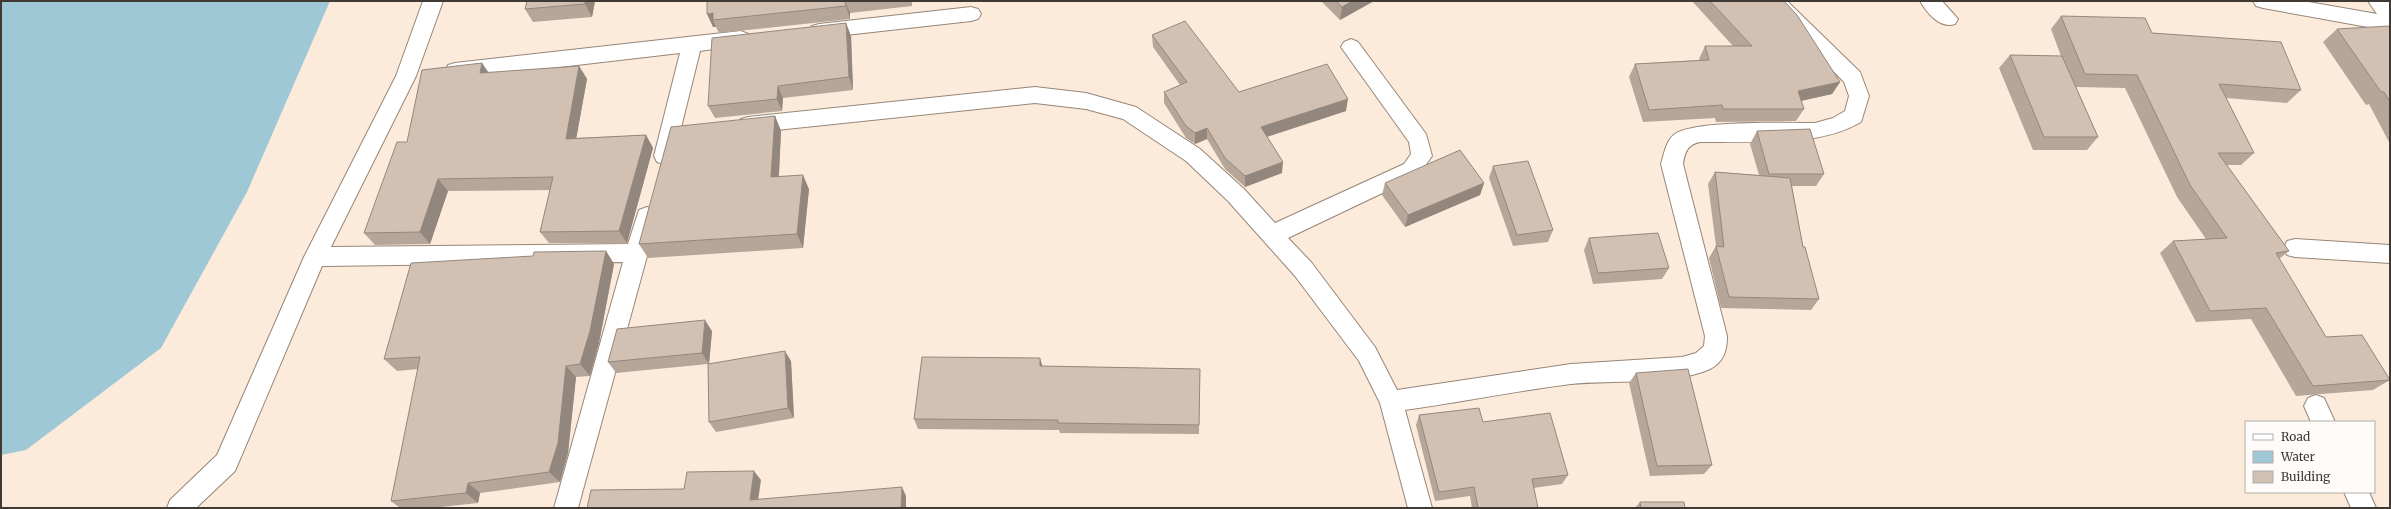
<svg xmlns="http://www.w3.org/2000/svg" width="2391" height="509" font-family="Merriweather,serif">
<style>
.water{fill:#9ec8d6}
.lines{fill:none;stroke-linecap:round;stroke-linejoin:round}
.minor-casing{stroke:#968678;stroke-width:2}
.minor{fill:#fff;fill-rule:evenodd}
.wall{fill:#b5a699}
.shaded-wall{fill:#93877d}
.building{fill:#d2c1b2;stroke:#93877d}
</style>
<rect width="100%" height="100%" fill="#fcebdb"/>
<path class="water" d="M1 1H330L247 192 161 348 26 450 1 455Z"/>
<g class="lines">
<defs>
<g id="minor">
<path d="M423 1H443L416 76 331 247 628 244 639 210 647 207 655 210 658 216 578 508H554L623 262 322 266 235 471 196 508H167L170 500 217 455 304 257 396 76Z"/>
<path d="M1765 1H1787L1860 72 1869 96 1861 122C1817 148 1751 141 1700 142 1687 145 1685 152 1683 164L1727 336C1727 350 1724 362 1710 369 1676 385 1610 380 1571 384 1516 391 1460 402 1405 410L1432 508H1408L1380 403 1359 361 1295 276 1228 201 1186 161 1123 119 1086 109 1035 103 748 133 741 131 738 125 741 119 748 117 1035 87 1086 93 1136 107 1200 149 1244 189 1275 223 1404 164 1411 154 1409 142 1341 47 1344 42 1351 39 1358 42 1426 134 1432 156 1418 176 1288 238 1311 262 1375 347 1397 390 1571 364 1682 357 1696 353 1704 346 1705 336 1661 164C1664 154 1666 140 1675 134 1695 120 1787 123 1815 123L1833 118 1845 111 1849 96 1844 82Z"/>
<path d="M1920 1H1942L1958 19 1955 24C1940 29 1927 13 1920 1Z"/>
<path d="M2253 1H2303L2377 14 2368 1H2389L2390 31 2263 8 2256 6Z"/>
<path d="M971 7 978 9 981 14 978 19 971 21 819 38 812 36 809 31 812 26 819 24Z"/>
<path d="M741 31 748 34 751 39 748 44 700 51 674 156 671 162 664 164 657 162 654 156 680 53 455 79 448 77 445 71 448 65 455 63Z"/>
<path d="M2295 239 2390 245V263L2295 257 2287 255 2284 248 2287 241Z"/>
<path d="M2316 395 2324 398 2335 422H2311L2304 406 2308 398Z"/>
<path d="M2344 492H2369L2376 508H2351Z"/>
</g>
</defs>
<use href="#minor" class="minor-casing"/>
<use href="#minor" class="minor"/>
</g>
<g class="wall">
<path d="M595 1 592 17 533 22 525 9Z"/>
<path d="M707 1H912V6L850 13V19L719 33 716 27H713Z"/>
<path d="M1321 1H1374L1340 20Z"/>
<path d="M1692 1H1784L1840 82 1832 94 1801 101 1804 109 1796 121 1716 122 1715 118 1643 122 1629 77 1635 64 1700 60 1699 59 1705 46H1733Z"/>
<path d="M2061 16 2152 33 2301 90 2287 103 2226 98 2254 153 2241 165H2227L2289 251 2279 259 2326 337 2390 380 2373 390 2296 396 2251 319 2196 322 2160 253 2173 241 2206 239 2177 197 2125 88 2076 87 2098 137 2087 150H2033L1999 68 2010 55 2061 56 2051 29Z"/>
<path d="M846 23 851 36 853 90 783 98 782 111 715 118 708 106Z"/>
<path d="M2390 27V144L2369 104 2366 105 2323 42 2337 29Z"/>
<path d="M1152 35 1239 92 1346 111 1267 137 1282 173 1245 187 1225 169 1207 139 1195 144 1186 138 1164 103V92L1180 85 1153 47Z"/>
<path d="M482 63 488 73 579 66 587 79 576 138 646 135 653 148 627 243H549L540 232 550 190 448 191 430 244 375 245 364 233 407 142Z"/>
<path d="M775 116 781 131 779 176 809 189 803 248 648 258 639 244Z"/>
<path d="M1757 131 1824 174 1816 186H1792L1803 247 1819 299 1811 310 1721 308 1709 258 1716 246 1708 184 1715 172 1759 175 1750 144Z"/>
<path d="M1493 166 1553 230 1548 242 1513 246 1489 178Z"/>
<path d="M1385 183H1484L1480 195 1405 227 1382 195Z"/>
<path d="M1589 238 1669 268 1662 279 1593 284 1584 250Z"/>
<path d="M606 251 614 264 599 343 590 376 576 377 568 453 560 482 480 493 478 503 432 508H400L391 501 418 369 397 371 384 359 533 256Z"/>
<path d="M712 331 709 364 791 361 794 418 716 432 709 422 708 364 616 373 608 362Z"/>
<path d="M1042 366 1200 369 1199 434 1060 433 1059 430 918 429 914 419Z"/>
<path d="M1636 373 1712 465 1704 474 1650 476 1629 383Z"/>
<path d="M1419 415 1483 422 1568 475 1562 484 1533 488 1538 508H1472L1470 496 1435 501 1416 425Z"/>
<path d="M1640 502 1685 508H1635Z"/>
</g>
<g class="shaded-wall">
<path d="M585 1H595L592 17 585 4Z"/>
<path d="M845 1 850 13V19L846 6Z"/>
<path d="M1352 1H1374L1340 20 1342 7Z"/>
<path d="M713 13V20L716 27H713L707 14Z"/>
<path d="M846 23 851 36 853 90 849 77Z"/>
<path d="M482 63 491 76 480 73Z"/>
<path d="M579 66 587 79 574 151 566 139Z"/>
<path d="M1840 82 1832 94 1791 103 1798 91Z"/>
<path d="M778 86 783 98 782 111 777 99Z"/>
<path d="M1348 99 1346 111 1260 139 1261 127Z"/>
<path d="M775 116 781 131 778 191 771 177Z"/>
<path d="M1207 128V139L1195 144V133Z"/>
<path d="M646 135 653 148 627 243 619 231Z"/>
<path d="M1283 162 1282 173 1245 187V176Z"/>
<path d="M803 175 809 189 803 248 797 234Z"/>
<path d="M438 179 448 191 430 244 420 232Z"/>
<path d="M1484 183 1480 195 1405 227 1408 215Z"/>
<path d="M606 251 614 264 599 343 590 376 580 364Z"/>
<path d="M705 320 712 331 709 364 702 353Z"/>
<path d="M785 351 791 361 794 418 788 408Z"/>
<path d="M1040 358 1043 368 1040 366Z"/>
<path d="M566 366 576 377 568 453 560 482 549 472Z"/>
<path d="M754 471 761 480 757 508 750 500Z"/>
<path d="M468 483 480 493 478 503 466 493Z"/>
<path d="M902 487 906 496V508H901Z"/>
</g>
<g class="building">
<path d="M527 1H585V4L525 9Z"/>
<path d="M707 1H845L846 6 713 20V13L707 14Z"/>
<path d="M1336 1H1352L1342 7Z"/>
<path d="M1710 1H1784L1797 15 1840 82 1798 91 1804 109H1723L1722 105 1649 110 1635 64 1709 60 1705 46H1752Z"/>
<path d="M2061 16 2145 18 2152 33 2281 42 2301 90 2219 84 2254 153H2218L2289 251 2276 253 2326 337 2362 335 2390 380 2313 386 2266 308 2210 311 2173 241 2227 238 2190 185 2137 75 2085 74Z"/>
<path d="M1185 21 1239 92 1327 64 1348 99 1261 127 1283 162 1245 176 1225 158 1207 128 1195 133 1186 126 1164 92 1187 82 1152 35Z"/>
<path d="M846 23 849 77 778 86 777 99 708 106 712 38Z"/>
<path d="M2389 26 2390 27V102L2384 92H2381L2337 29Z"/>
<path d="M2010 55 2062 56 2098 137H2044Z"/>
<path d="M482 63 480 73 579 66 566 139 646 135 619 231 540 232 553 177 438 179 420 232 364 233 397 142H407L422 70Z"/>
<path d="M775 116 771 177 803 175 797 234 639 244 671 127Z"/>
<path d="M1810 129 1824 174H1769L1757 131Z"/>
<path d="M1460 150 1484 183 1408 215 1385 183Z"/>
<path d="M1528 161 1553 230 1517 235 1493 166Z"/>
<path d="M1715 172 1790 178 1803 247H1805L1819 299 1729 297 1716 246 1724 247Z"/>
<path d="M1658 233 1669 268 1598 273 1589 238Z"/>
<path d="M606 251 590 331 580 364 566 366 558 443 549 472 468 483 466 493 391 501 420 357 384 359 411 263 533 256 534 252Z"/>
<path d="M705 320 702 353 608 362 617 329Z"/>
<path d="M785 351 788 408 709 422 708 364Z"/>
<path d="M922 357 1040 358V366L1200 369 1199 425 1058 423V420L914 419Z"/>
<path d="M1688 369 1712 465 1657 466 1636 373Z"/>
<path d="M1479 408 1483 422 1550 413 1568 475 1532 479 1538 508H1478L1474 487 1439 492 1419 415Z"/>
<path d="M754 471 750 500 902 487 901 508H587L591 490 684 489 687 472Z"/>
<path d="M1640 502H1684L1685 508H1641Z"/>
</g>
<rect width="2391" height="509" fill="none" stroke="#413a34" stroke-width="4"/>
<rect x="2245" y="421" width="130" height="72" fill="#fefbf8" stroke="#b2aeaa"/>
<rect x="2253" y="434" width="20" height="6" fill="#ffffff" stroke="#b2aeaa"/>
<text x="2281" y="441" font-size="12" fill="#413a34">Road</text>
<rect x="2253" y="451" width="20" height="12" fill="#9ec8d6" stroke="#b2aeaa"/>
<text x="2281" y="461" font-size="12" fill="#413a34">Water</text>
<rect x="2253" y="471" width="20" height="12" fill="#d2c1b2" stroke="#b2aeaa"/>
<text x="2281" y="481" font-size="12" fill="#413a34">Building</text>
</svg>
